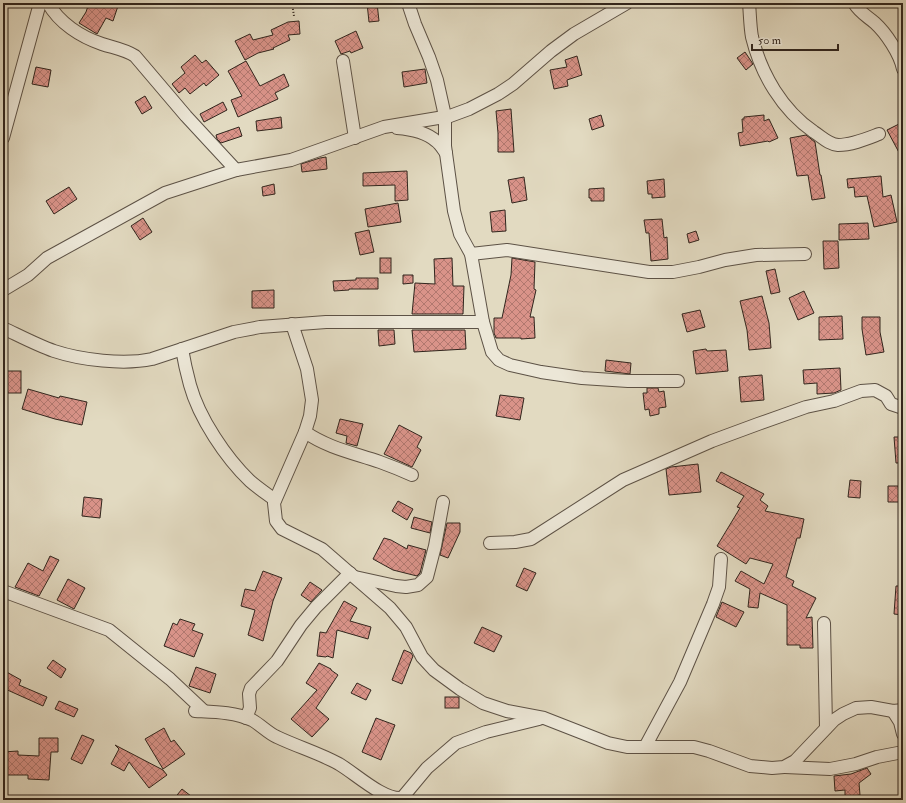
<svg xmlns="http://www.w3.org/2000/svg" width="906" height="803" font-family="'IM FELL Double Pica',serif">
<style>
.building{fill:url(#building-cross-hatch);stroke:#31251d}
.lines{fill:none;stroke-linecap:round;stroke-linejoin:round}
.street-casing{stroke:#5d5246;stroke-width:14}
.path{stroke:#31251d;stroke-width:2;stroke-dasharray:1 2;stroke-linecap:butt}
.street{stroke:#ece7d7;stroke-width:12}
</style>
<defs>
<pattern id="building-cross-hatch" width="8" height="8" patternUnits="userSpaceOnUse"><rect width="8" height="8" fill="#d99389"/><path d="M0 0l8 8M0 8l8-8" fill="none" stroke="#b1786f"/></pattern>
</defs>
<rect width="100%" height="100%" fill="#e2dac1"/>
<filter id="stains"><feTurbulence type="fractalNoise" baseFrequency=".005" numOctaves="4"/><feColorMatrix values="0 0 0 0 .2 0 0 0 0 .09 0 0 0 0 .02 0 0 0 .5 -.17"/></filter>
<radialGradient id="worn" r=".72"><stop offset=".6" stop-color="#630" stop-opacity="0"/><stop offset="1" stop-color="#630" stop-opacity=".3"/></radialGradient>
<g class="building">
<path d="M89 3H119L113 21 106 18 97 34 79 23 86 12Z"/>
<path d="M367 3H377L379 21 369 22Z"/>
<path d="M299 21 300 34 288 35 290 40 273 48 274 49 258 53 245 60 235 41 250 34 253 40 273 35 271 30 288 22Z"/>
<path d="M356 31 363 48 351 53 350 51 341 54 335 41Z"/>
<path d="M745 52 753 64 746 70 737 58Z"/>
<path d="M195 55 202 63 206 60 219 75 206 86 204 83 190 94 185 88 179 93 172 84 185 73 181 67Z"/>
<path d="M577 56 582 75 567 80 568 86 554 89 550 70 567 67 565 60Z"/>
<path d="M246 61 260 86 284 74 289 86 275 93 278 99 238 117 231 100 242 96 228 71Z"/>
<path d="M36 67 51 70 48 87 32 84Z"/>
<path d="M425 69 427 83 404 87 402 72Z"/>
<path d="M145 96 152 108 142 114 135 102Z"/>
<path d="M223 102 227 110 204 122 200 114Z"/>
<path d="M511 109 514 152H498V133L496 111Z"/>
<path d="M601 115 604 126 592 130 589 119Z"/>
<path d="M764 115V121L769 119 778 138 769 142 768 141 740 146 738 133 743 132 742 119H744V117Z"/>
<path d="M281 117 282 128 257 131 256 121Z"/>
<path d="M903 122V160L887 130Z"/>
<path d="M239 127 242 136 221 143 217 139 216 135Z"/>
<path d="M806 135 815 142 820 175H821L825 198 812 200 808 175 797 176 790 138Z"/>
<path d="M326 157 327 169 302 172 301 164 320 158Z"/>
<path d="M407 171 408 200 395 201V185L363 186V173Z"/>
<path d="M881 176 883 197 891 195 897 222 874 227 867 196 855 197 854 187 848 188 847 179Z"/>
<path d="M524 177 527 200 512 203 508 180Z"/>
<path d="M664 179 665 197 652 198V194H648L647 181Z"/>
<path d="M274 184 275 194 263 196 262 187Z"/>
<path d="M69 187 77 199 54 214 46 201Z"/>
<path d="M604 188V201H591V198H589V189Z"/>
<path d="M398 203 401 222 368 227 365 209Z"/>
<path d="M505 210 506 231 492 232 490 212Z"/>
<path d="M143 218 152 232 140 240 131 226Z"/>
<path d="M662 219 664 238 667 237 668 259 651 261 649 233H646L644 220Z"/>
<path d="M868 223 869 239 839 240V224Z"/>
<path d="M369 230 374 252 360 255 355 233Z"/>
<path d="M696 231 699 240 689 243 687 234Z"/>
<path d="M823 241H838L839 268 824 269Z"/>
<rect x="380" y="258" width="11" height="15"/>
<path d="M452 258 453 286H464L463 314H412L415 283 435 284 434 259Z"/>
<path d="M512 258 535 262 534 289 536 290 530 317H534L535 338 521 339V338H496L494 333V318H502L511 275Z"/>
<path d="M775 269 780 292 771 294 766 271Z"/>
<path d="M403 275H413V283L403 284Z"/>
<path d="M356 278H378V289H349V290L334 291 333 281 356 280Z"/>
<path d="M274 290V308H252V291Z"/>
<path d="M804 291 814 313 798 320 789 298Z"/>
<path d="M762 296 769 323 771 348 749 350 747 330 740 301Z"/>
<path d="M700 310 705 327 687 332 682 314Z"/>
<path d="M842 316 843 339 819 340V317Z"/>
<path d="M862 317H880V332L884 352 866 355 862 329Z"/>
<path d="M378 330H394L395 344 379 346Z"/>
<path d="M412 330H465L466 349 414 352Z"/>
<path d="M706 349 707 351 726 350 728 371 696 374 693 351Z"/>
<path d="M606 360 631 363 630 374 605 371Z"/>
<path d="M840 368 841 390 834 393 817 394V383L804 384 803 370Z"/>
<rect x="4" y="371" width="17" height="22"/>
<path d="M762 375 764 400 741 402 739 377Z"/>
<path d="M647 388H658L659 392 664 391 666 407 659 408V414L650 416 649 409 645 410 643 393H647Z"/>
<path d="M28 389 59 398 60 396 87 402 82 425 55 419 22 409Z"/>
<path d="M500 395 524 398 520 420 496 416Z"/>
<path d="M340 419 363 424 357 446 346 443 347 436 336 433Z"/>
<path d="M399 425 422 437 417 447 421 450 412 467 384 454Z"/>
<path d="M894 437H903V463H896Z"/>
<path d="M698 464 701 492 669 495 666 469 671 467Z"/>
<path d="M721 472 764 494 760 500 768 506 765 511 804 519 800 538H797L786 577 794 581 792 586 816 598 806 618 812 617 813 648H800V645H787V605L760 593 758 608 748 607 750 589 735 581 741 571 764 584 773 564 750 558 746 564 717 546 740 508 737 507 744 496 716 481Z"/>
<path d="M850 480 861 481 860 498 848 497Z"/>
<path d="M888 486H898L899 493H903V502H888Z"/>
<path d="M84 497 102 499 100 518 82 516Z"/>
<path d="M398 501 413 509 407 520 392 511Z"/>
<path d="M414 517 432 522 430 533 411 528Z"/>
<path d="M447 523H460V532L448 558 440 555Z"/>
<path d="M384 538 391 540 407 549 408 545 426 550 420 573 417 576 393 570 373 559Z"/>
<path d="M50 556 59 560 39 596 15 587 28 563 43 571Z"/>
<path d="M524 568 536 573 527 591 516 586Z"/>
<path d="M263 571 282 578 273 601 263 641 248 635 255 610 241 606 245 589 255 591Z"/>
<path d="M68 579 85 588 74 609 57 600Z"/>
<path d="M310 582 322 590 311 602 301 595Z"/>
<path d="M896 586H903V615L894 614Z"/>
<path d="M344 601 357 608 350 621 371 627 368 639 337 630 333 658 327 656 326 657 317 656 320 632 326 633Z"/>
<path d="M722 602 744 612 736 627 716 617Z"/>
<path d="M180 619 195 624 192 630 203 634 194 657 164 646 173 623 177 625Z"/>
<path d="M482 627 502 636 494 652 474 643Z"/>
<path d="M404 650 411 653 413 656 402 684 392 680Z"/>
<path d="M53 660 66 669 61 678 47 668Z"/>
<path d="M319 663 331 669V670L338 675 316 708 329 719 312 737 291 719 317 690 306 683Z"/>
<path d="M196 667 216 674 210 693 189 686Z"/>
<path d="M3 670 21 680 19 685 47 697 43 706 3 688Z"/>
<path d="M357 683 371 690 366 700 351 693Z"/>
<rect x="445" y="697" width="14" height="11"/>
<path d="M59 701 78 709 74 717 55 709Z"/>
<path d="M376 718 395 725 381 760 362 752Z"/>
<path d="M164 728 171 742 174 740 185 754 163 769 145 739Z"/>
<path d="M82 735 94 740 82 764 71 759Z"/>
<path d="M39 738H58V752H51L49 780 28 779V775H3V752L18 751V755L39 756Z"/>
<path d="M115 745 163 770 167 775 149 788 129 762 124 771 111 764 119 749Z"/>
<path d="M867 768 871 774 859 783 860 795 845 797V790L835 791 834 776 851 774Z"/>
<path d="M182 789 196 800H173Z"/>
</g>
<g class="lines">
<defs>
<g id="street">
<path d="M48 3C59 23 81 37 102 44 114 48 124 49 135 56L186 116 236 170"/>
<path d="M408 3 415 24 429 57 437 80 445 116V146L454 211 460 234 471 254 483 322 492 352 499 360 510 365 541 372 582 378 628 381H678"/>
<path d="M749 3C750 14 750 26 752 37 761 74 782 110 814 132 822 137 828 144 838 145 852 145 866 139 879 134"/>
<path d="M854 3C860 13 867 16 875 23 886 33 900 54 903 69"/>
<path d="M343 61 355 138"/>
<path d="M397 128C410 129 426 132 436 141 440 144 443 149 446 153"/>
<path d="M3 138 40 3"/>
<path d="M471 254 507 250 649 272H673L699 267 725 260 756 255 805 254"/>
<path d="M3 290 28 275 47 258 165 193 236 170 291 160 384 127 450 116 469 109 498 94 513 84 551 51 574 34 627 3"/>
<path d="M292 324 307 369 312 400 310 416 305 432 274 503 276 521 282 529 322 549 390 608 406 627 422 657 434 670 460 689 483 703 507 711 544 718 608 743 627 747H694L709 751 750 766 772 768 784 767 795 761 834 720 843 714 856 708 871 707 893 711 903 710"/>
<path d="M3 328C20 336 37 345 54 351 81 360 124 365 152 359L234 332 260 327 326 322H483"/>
<path d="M182 349C184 361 187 374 190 385 199 418 226 458 250 481 258 488 267 494 275 500"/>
<path d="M305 432C328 448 354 453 380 462 391 466 401 470 412 475"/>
<path d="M490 543 515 542 531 539 623 480 712 441 758 424 806 407 834 401 861 391 875 390 886 396 891 404 903 408"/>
<path d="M355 577 396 586 406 587 418 585 427 577 435 546 443 502"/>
<path d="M3 591 109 630 170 679 204 711"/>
<path d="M824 623 826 728"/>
<path d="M195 711C214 712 234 712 252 720 261 725 268 733 277 737 298 747 319 753 339 764 356 774 383 800 402 798L427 768 456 743 486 732 539 719"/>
<path d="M893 711 900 722 903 734"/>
<path d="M246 718 250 708 249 694 251 688 277 661 301 625 316 607 350 573"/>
<path d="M645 747 680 682 713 604 719 587 721 559"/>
<path d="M785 767 830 769 856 764 877 757 903 752"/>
</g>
</defs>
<use href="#street" class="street-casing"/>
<path class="path" d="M292 3 294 16"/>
<use href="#street" class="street"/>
</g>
<rect width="906" height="803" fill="none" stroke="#e2dac1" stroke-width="16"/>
<rect x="4" y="4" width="898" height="795" fill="none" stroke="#31251d" stroke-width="2"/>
<rect x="8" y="8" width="890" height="787" fill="none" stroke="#31251d"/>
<path d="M752 44v6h86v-6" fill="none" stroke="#31251d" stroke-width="2"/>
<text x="758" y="44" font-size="12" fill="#31251d" stroke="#ece7d7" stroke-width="3" paint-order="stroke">50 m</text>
<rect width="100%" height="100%" filter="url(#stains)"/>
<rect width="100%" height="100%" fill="url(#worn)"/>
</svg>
